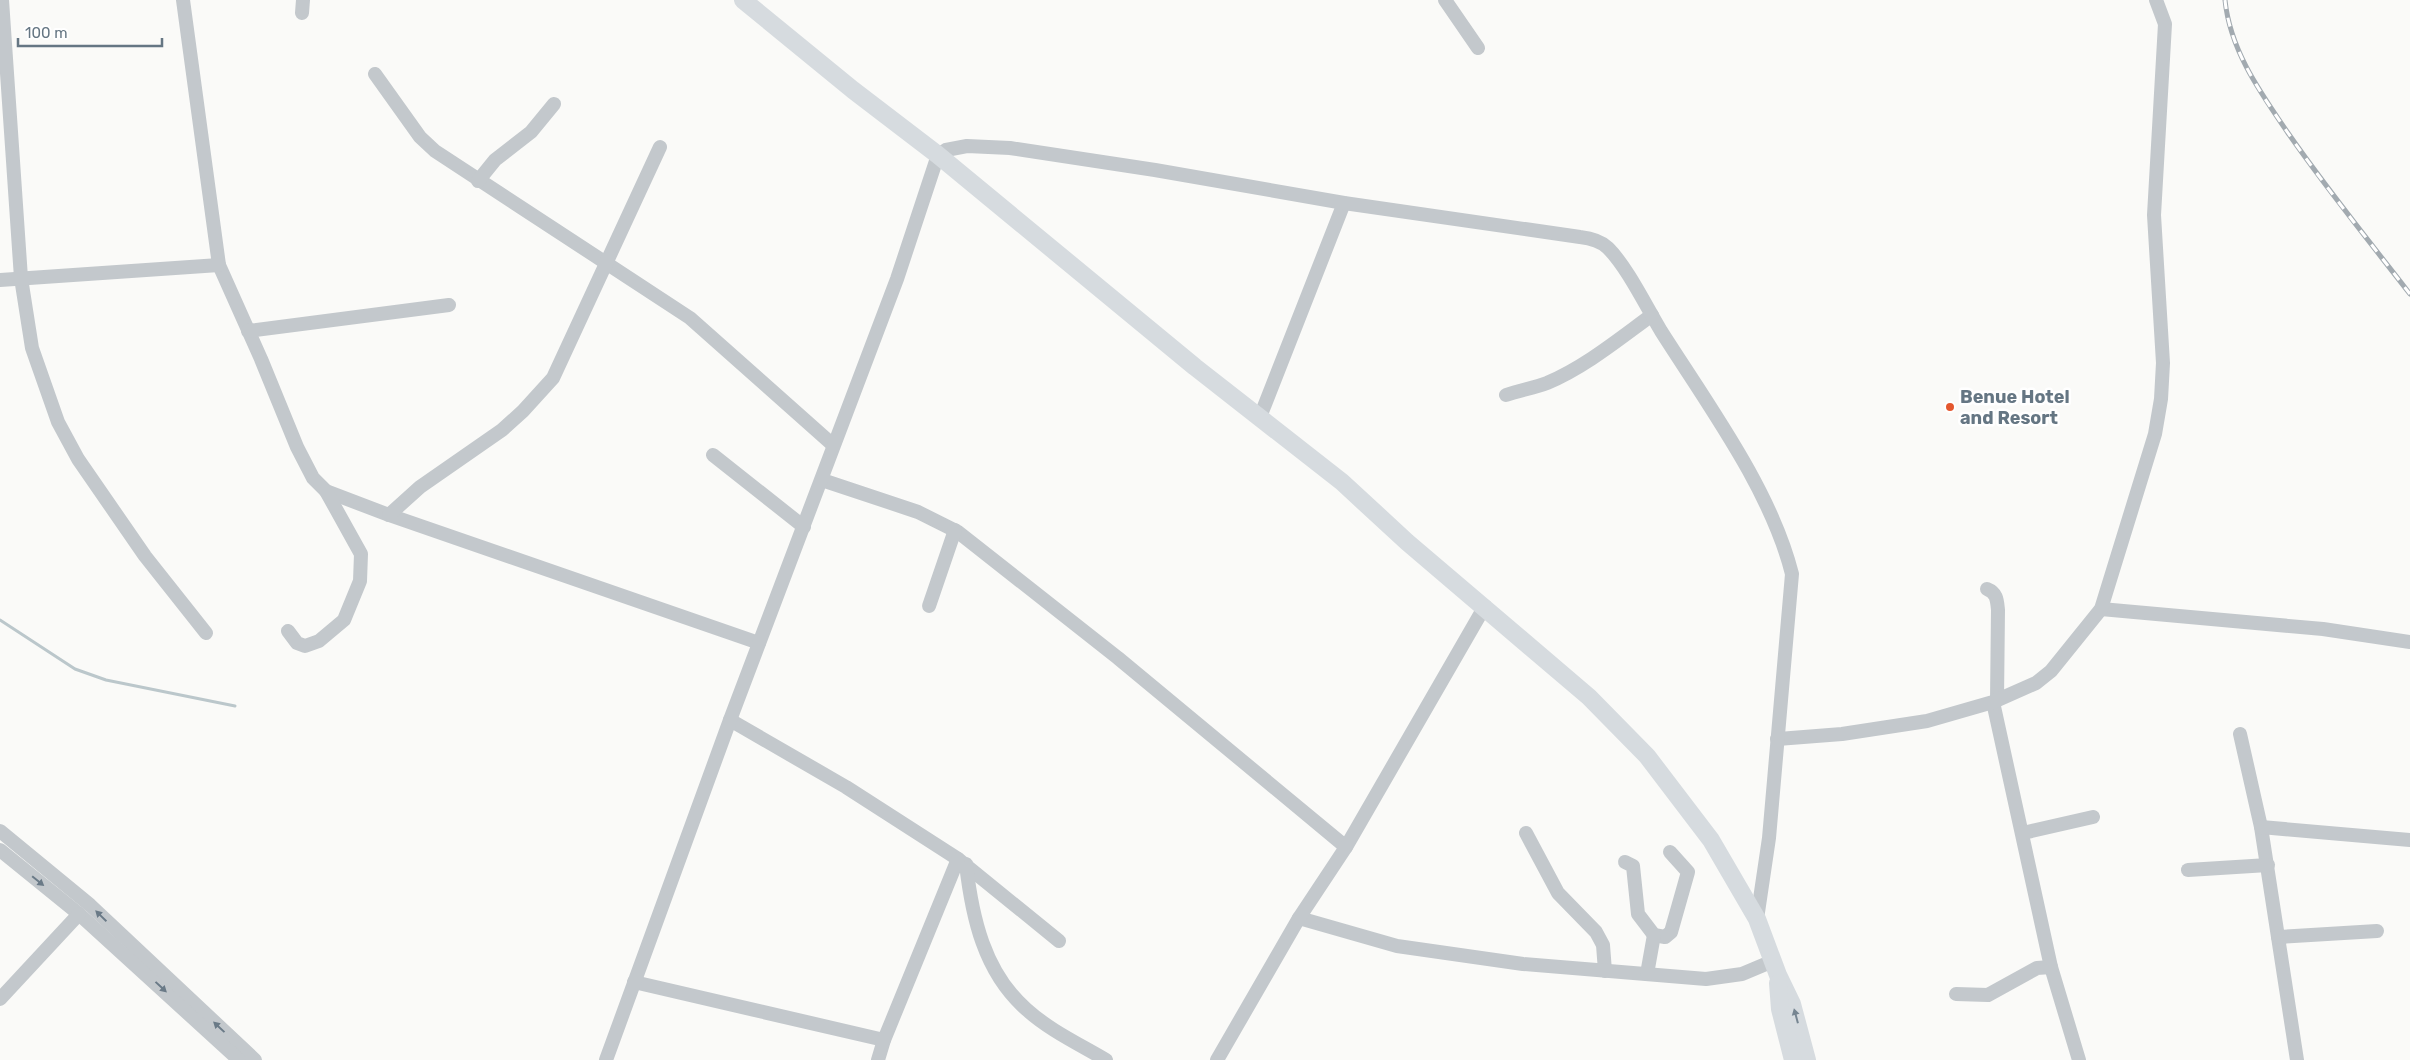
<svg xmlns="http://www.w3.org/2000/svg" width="2410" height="1060" font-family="Rubik,sans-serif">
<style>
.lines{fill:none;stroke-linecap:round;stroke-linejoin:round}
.stream{stroke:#bbc7cb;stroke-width:3}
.minor{stroke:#c3c8cc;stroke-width:14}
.major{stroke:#d6dbdf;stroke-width:18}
.rail-casing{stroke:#a2aab0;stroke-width:5}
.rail{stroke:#fff;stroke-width:3;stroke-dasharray:9;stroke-linecap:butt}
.oneway{fill:#6a7a87}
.oneway2{fill:#768591}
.poi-dot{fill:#e4572e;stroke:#fff;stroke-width:2}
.labels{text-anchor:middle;stroke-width:5;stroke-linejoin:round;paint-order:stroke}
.poi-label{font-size:18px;font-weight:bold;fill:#657683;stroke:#fff;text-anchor:start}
</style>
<rect width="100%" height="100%" fill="#fafaf8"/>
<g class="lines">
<path class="stream" d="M0 620 75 669 106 680 235 706"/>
<g class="minor">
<path d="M2 0 21 278 32 348 58 422 78 459 145 556 206 633"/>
<path d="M183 0 219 265 261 359 297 447 313 478 326 491 389 515 759 643"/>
<path d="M1445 0 1478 48"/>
<path d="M302 13 303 0"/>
<path d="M375 74 420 137 435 151 690 318 833 445"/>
<path d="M478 181 495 160 531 132 554 104"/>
<path d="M0 280 219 265"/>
<path d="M248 331 449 305"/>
<path d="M1506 395C1520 390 1534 388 1547 383 1585 367 1619 339 1652 315"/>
<path d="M1260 417 1344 203"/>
<path d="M713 455 804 527"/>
<path d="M822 480 918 512 958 532 1118 658 1346 847"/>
<path d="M389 515 420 487 502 430 523 411 553 378 660 147"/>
<path d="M1987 589C1997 593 1997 600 1998 610L1997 700"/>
<path d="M929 606 955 530"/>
<path d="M2101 609 2323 629 2410 642"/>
<path d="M288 631 297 643 305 646 319 641 344 620 360 581 361 554 326 491"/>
<path d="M1993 702 2051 967 2079 1060"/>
<path d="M730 720 846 787 958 859 1059 941"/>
<path d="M2240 734 2261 827 2297 1060"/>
<path d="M1777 739 1842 734 1927 721 1993 702 2036 683 2051 671 2101 609 2155 434 2161 399 2163 363 2154 215 2165 24 2156 0"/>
<path d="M2261 827 2410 840"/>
<path d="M0 831 90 905 255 1060"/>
<path d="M1526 833 1558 893 1596 932 1603 945 1605 971"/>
<path d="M2023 833 2093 817"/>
<path d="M0 850 79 914 239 1060"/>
<path d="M1625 862 1633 866 1638 914 1654 935 1665 937 1671 932 1688 872 1670 852"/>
<path d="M966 864C972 917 984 972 1026 1009 1049 1030 1079 1044 1106 1060"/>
<path d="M2188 870 2268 865"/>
<path d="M1299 918 1397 946 1523 964 1706 979 1742 974 1773 961"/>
<path d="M2278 937 2377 931"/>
<path d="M1647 974 1654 935"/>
<path d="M634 982 884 1040"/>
<path d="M1956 994 1988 995 2037 968 2051 967"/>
<path d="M0 999 79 914"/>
<path d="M606 1060 730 720 897 279 938 155 946 150 967 146 1010 148 1155 170 1344 203 1580 237C1589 238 1601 241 1608 248 1627 267 1646 306 1661 331 1708 405 1771 490 1792 574L1769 838 1757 919"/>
<path d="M878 1060 884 1040 958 859"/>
<path d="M1217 1060 1299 918 1346 847 1485 606"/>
</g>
<g class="major">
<path d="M743 0 853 90 938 155 1195 367 1342 482 1407 542 1589 697 1647 756 1711 840 1757 919 1778 975 1792 1004 1807 1060"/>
<path d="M1778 983 1780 1009 1793 1060"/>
</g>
<defs>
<path id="rail" d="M2225 0C2230 50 2260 92 2288 133 2326 188 2369 241 2410 294"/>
</defs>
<use href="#rail" class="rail-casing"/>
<use href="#rail" class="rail"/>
</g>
<defs><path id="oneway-solid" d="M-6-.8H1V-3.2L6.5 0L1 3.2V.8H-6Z" transform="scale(1.25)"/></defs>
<g class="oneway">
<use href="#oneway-solid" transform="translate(38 881) rotate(39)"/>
<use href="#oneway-solid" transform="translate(101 916) rotate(-136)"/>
<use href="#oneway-solid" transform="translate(161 987) rotate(43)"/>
<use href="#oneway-solid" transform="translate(219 1027) rotate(-137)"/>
</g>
<use class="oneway2" href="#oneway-solid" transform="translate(1796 1016) rotate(-105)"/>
<circle class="poi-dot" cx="1950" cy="407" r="5"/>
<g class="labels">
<g class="poi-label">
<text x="1960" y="403">Benue Hotel<tspan x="1960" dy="21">and Resort</tspan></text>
</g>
</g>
<path d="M18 38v8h144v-8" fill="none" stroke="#657683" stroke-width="2.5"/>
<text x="25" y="38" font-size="15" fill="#657683" stroke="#ffffff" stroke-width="4" paint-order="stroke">100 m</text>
</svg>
